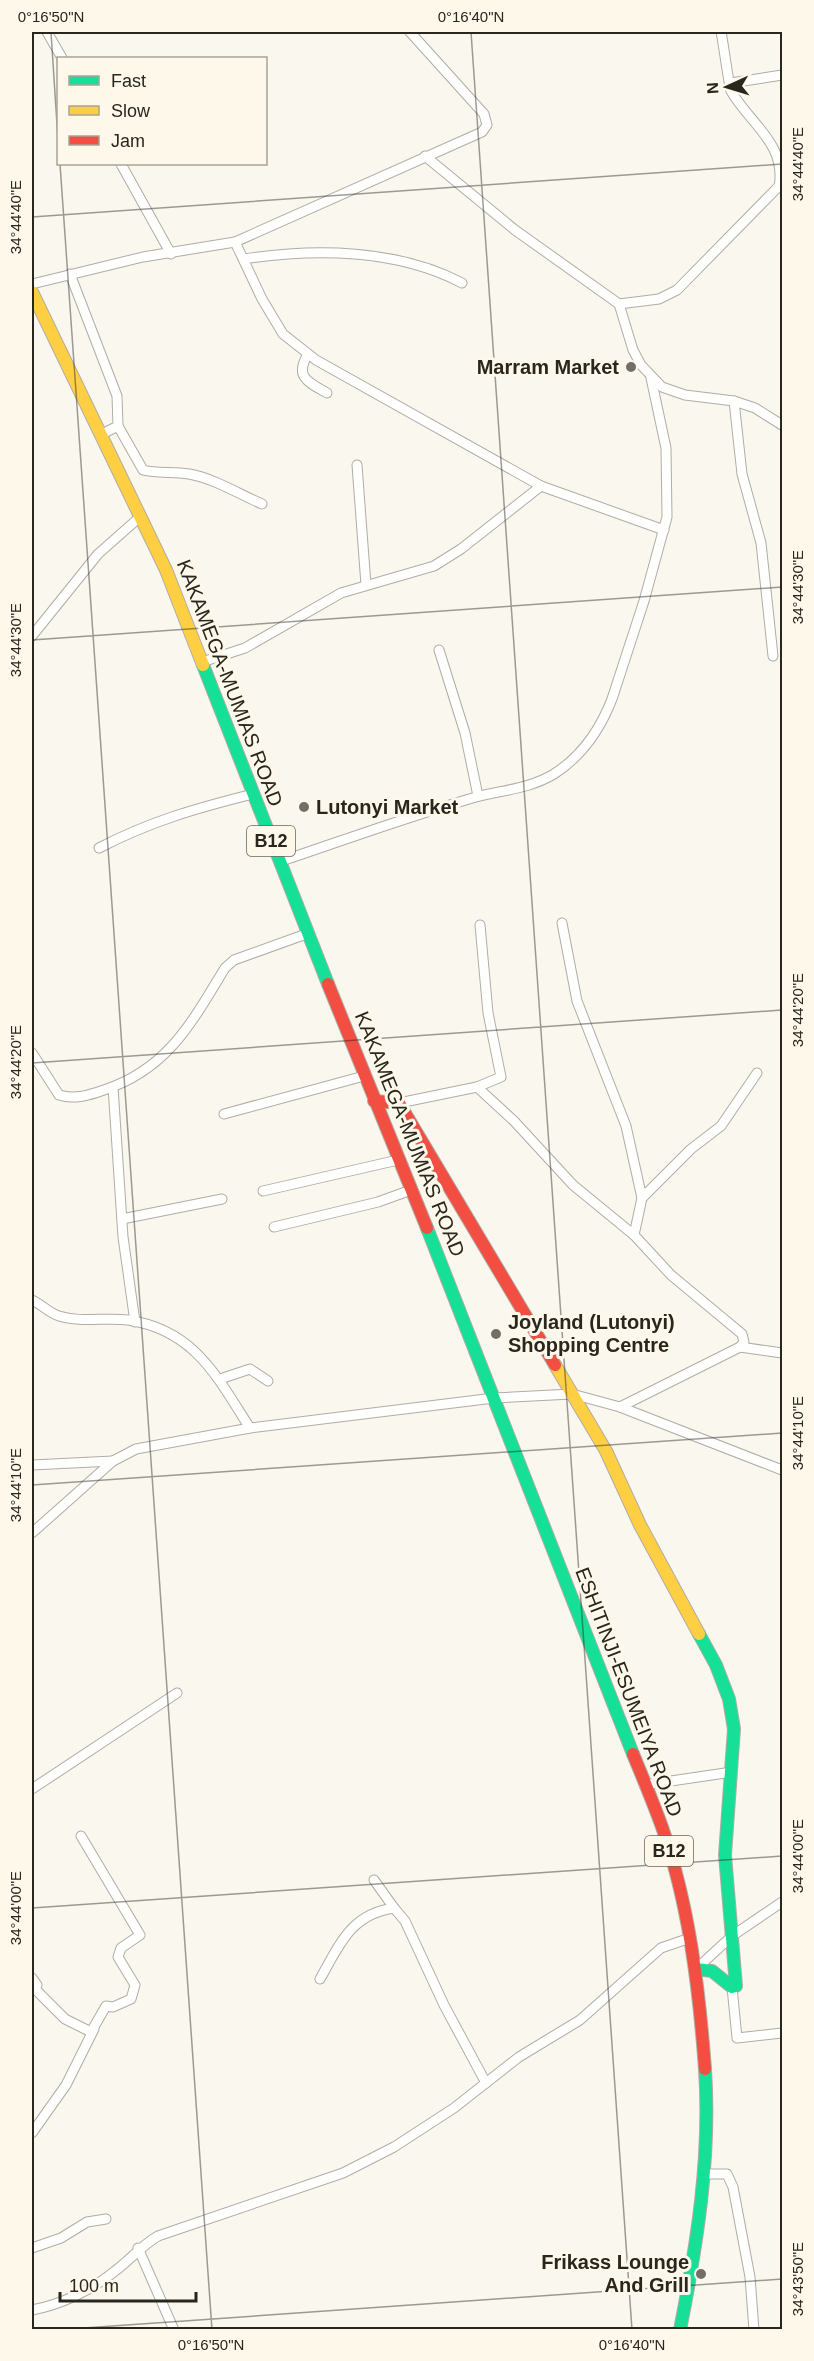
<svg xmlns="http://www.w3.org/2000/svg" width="814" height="2361" font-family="Arial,sans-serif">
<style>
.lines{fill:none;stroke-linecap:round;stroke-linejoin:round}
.street-casing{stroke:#b0ada6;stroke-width:11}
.fast-casing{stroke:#b0ada6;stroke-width:14}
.slow-casing{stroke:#b0ada6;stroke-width:14}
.jam-casing{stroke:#b0ada6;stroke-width:14}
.street{stroke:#fefefd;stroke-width:9}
.fast{stroke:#16e098;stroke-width:12}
.slow{stroke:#ffcf43;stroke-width:12}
.jam{stroke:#f24e42;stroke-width:12}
.ticks{fill:none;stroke:#29261e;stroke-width:1.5;stroke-opacity:0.45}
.poi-dot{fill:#726f67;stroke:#fef8eb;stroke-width:2}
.labels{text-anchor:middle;stroke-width:6;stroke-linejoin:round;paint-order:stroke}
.shield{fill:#fef8eb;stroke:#69655c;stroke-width:1.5}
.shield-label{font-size:18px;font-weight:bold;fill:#29261e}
.poi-label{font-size:20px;font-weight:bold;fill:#29261e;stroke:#fef8eb;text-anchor:end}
.street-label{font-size:20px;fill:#29261e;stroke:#fef8eb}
.neatline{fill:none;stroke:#29261e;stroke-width:2}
.ticks-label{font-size:15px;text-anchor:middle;fill:#29261e}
</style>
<rect width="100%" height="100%" fill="#faf7ef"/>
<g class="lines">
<defs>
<g id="street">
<path d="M47 32 62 58"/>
<path d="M721 32C723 40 729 87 731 91 750 124 787 144 779 187"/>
<path d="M731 83 782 75"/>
<path d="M425 156 515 230 619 304 633 350 641 365 662 387 685 395 734 401 755 408 782 425"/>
<path d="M121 164 171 254"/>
<path d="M235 242 262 299 283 334 316 360 541 486 664 530"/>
<path d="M244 259C315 248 397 249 462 283"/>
<path d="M70 274 117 396 118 426 102 434"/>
<path d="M32 284 143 257 235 242 482 132 487 125 484 114 410 32"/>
<path d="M619 304 659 299 677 290 782 183"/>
<path d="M308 354C294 377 308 382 327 393"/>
<path d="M734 401 742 474 761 543 773 656"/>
<path d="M118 426 143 470C158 474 173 471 189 474 213 478 239 494 262 504"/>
<path d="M357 465 366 585"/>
<path d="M32 636 98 554 141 516"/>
<path d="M439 650 465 733 478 796"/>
<path d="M202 662 245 648 341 593 434 566 461 549 541 486"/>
<path d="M99 848C151 821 197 808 253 794"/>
<path d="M279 862C344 840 410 816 476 797 503 790 529 789 554 774 582 756 600 730 612 699L644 601 667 517 666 448 651 378"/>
<path d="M562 923 577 1001 626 1126 642 1198 634 1235"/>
<path d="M480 925 488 1013 501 1077 477 1087 514 1121 573 1185 634 1235 671 1275 742 1334 744 1342 740 1347 620 1407"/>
<path d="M32 1053 59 1095C74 1100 90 1095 104 1090 168 1069 192 1022 225 968L234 960 309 933"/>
<path d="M113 1087 123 1237 135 1322"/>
<path d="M399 1103 477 1087"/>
<path d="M224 1114 364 1076"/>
<path d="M263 1191 398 1160"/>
<path d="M642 1198 691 1149 721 1126 757 1073"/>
<path d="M122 1219 222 1199"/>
<path d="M274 1227 378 1202 411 1190"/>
<path d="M32 1300C41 1304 49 1313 59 1316 81 1323 105 1317 128 1320 195 1330 217 1377 250 1428"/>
<path d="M740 1347 782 1353"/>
<path d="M220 1379 250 1369 268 1381"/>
<path d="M32 1465 113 1461"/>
<path d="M32 1533 113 1461 136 1449 250 1428 494 1398 572 1394 620 1407 782 1470"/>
<path d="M644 1785 732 1772"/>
<path d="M32 1789 177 1693"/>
<path d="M374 1880 394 1908"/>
<path d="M696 1969 732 1936 782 1902"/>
<path d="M32 1978 37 1985 35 1989 65 2019 91 2032 106 2006 113 2007 131 1999 135 1985 118 1957 121 1948 140 1935 81 1836"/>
<path d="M320 1979C340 1944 351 1914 394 1908L405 1921 444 2005 486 2083"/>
<path d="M732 1987 737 2038 782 2033"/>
<path d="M32 2133 66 2085 94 2029"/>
<path d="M705 2174H727L733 2187 750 2277 754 2330"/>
<path d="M32 2248 61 2238 87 2222 106 2219"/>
<path d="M138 2248 174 2330"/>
<path d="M32 2310C60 2305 92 2290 115 2271 131 2259 141 2246 158 2236L343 2173 394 2147 454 2108 519 2057 580 2020 661 1948 690 1938"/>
</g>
<g id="fast">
<path d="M203 665 328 984"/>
<path d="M427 1228 633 1754"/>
<path d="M696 1969 712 1971 732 1987 736 1986 725 1855 734 1729 729 1699 716 1665 699 1634"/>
<path d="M680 2330C697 2244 711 2157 705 2069"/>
</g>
<g id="slow">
<path d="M32 292 166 570 203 665"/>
<path d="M555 1365 606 1451 640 1525 699 1634"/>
</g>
<g id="jam">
<path d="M328 984 427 1228"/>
<path d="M374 1101 399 1103 555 1365"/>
<path d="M633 1754C643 1778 653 1802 662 1827 689 1904 699 1988 705 2069"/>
</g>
</defs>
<use href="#street" class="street-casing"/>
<use href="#fast" class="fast-casing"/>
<use href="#slow" class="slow-casing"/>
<use href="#jam" class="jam-casing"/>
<use href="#street" class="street"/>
<use href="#fast" class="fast"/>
<use href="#slow" class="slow"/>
<use href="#jam" class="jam"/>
</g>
<path class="ticks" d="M51 32 58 140M471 32 632 2330M60 164 212 2330M32 217 782 164M32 640 782 587M32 1063 782 1010M32 1485 782 1433M32 1908 782 1856M55 2330 782 2279"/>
<g class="poi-dot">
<circle cx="631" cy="367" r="6"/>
<circle cx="304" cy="807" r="6"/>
<circle cx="496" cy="1334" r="6"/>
<circle cx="701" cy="2274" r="6"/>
</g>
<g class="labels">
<g class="shield">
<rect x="247" y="826" width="48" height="30" rx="4.5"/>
<rect x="645" y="1836" width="48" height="30" rx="4.5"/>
</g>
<g class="shield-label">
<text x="271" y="847">B12</text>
<text x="669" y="1857">B12</text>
</g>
<g class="poi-label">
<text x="619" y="374">Marram Market</text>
<text x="316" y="814" text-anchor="start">Lutonyi Market</text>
<text x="508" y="1329" text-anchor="start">Joyland (Lutonyi)<tspan x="508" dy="23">Shopping Centre</tspan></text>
<text x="689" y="2269">Frikass Lounge<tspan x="689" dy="23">And Grill</tspan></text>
</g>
<g class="street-label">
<text transform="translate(230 683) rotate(69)" y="7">KAKAMEGA-MUMIAS ROAD</text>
<text transform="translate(410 1134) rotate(68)" y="7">KAKAMEGA-MUMIAS ROAD</text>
<text transform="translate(629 1692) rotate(69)" y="7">ESHITINJI-ESUMEIYA ROAD</text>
</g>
</g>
<rect width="814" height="2361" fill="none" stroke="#fef8eb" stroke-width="66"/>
<rect x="57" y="57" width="210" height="108" fill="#fef8eb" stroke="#a9a499" stroke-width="1.5"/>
<rect x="69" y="76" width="30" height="9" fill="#16e098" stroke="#a9a499" stroke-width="1.5"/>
<text x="111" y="87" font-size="18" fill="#29261e">Fast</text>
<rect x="69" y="106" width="30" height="9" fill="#ffcf43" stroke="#a9a499" stroke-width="1.5"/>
<text x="111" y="117" font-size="18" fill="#29261e">Slow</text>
<rect x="69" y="136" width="30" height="9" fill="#f24e42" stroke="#a9a499" stroke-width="1.5"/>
<text x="111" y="147" font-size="18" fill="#29261e">Jam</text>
<g transform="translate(727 87) rotate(266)" stroke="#fef8eb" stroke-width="4.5" paint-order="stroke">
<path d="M0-4.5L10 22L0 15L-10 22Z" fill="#29261e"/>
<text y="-9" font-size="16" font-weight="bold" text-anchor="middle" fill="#29261e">N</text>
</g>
<path d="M60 2292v9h136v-9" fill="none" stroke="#29261e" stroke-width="3"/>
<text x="69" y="2292" font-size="18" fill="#29261e" stroke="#fef8eb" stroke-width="4.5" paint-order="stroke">100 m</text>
<rect x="33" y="33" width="748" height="2295" class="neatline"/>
<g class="ticks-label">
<text x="51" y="22">0°16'50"N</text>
<text x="471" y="22">0°16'40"N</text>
<text transform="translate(798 164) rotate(-90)" y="5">34°44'40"E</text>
<text transform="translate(16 217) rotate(-90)" y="5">34°44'40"E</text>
<text transform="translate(798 587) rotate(-90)" y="5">34°44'30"E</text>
<text transform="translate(16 640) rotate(-90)" y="5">34°44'30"E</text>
<text transform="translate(798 1010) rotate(-90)" y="5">34°44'20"E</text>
<text transform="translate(16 1062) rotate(-90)" y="5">34°44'20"E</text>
<text transform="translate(798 1433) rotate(-90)" y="5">34°44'10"E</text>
<text transform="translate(16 1485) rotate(-90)" y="5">34°44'10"E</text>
<text transform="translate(798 1856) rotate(-90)" y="5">34°44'00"E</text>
<text transform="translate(16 1908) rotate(-90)" y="5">34°44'00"E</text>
<text transform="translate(798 2279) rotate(-90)" y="5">34°43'50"E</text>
<text x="211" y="2350">0°16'50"N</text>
<text x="632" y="2350">0°16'40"N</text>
</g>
</svg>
